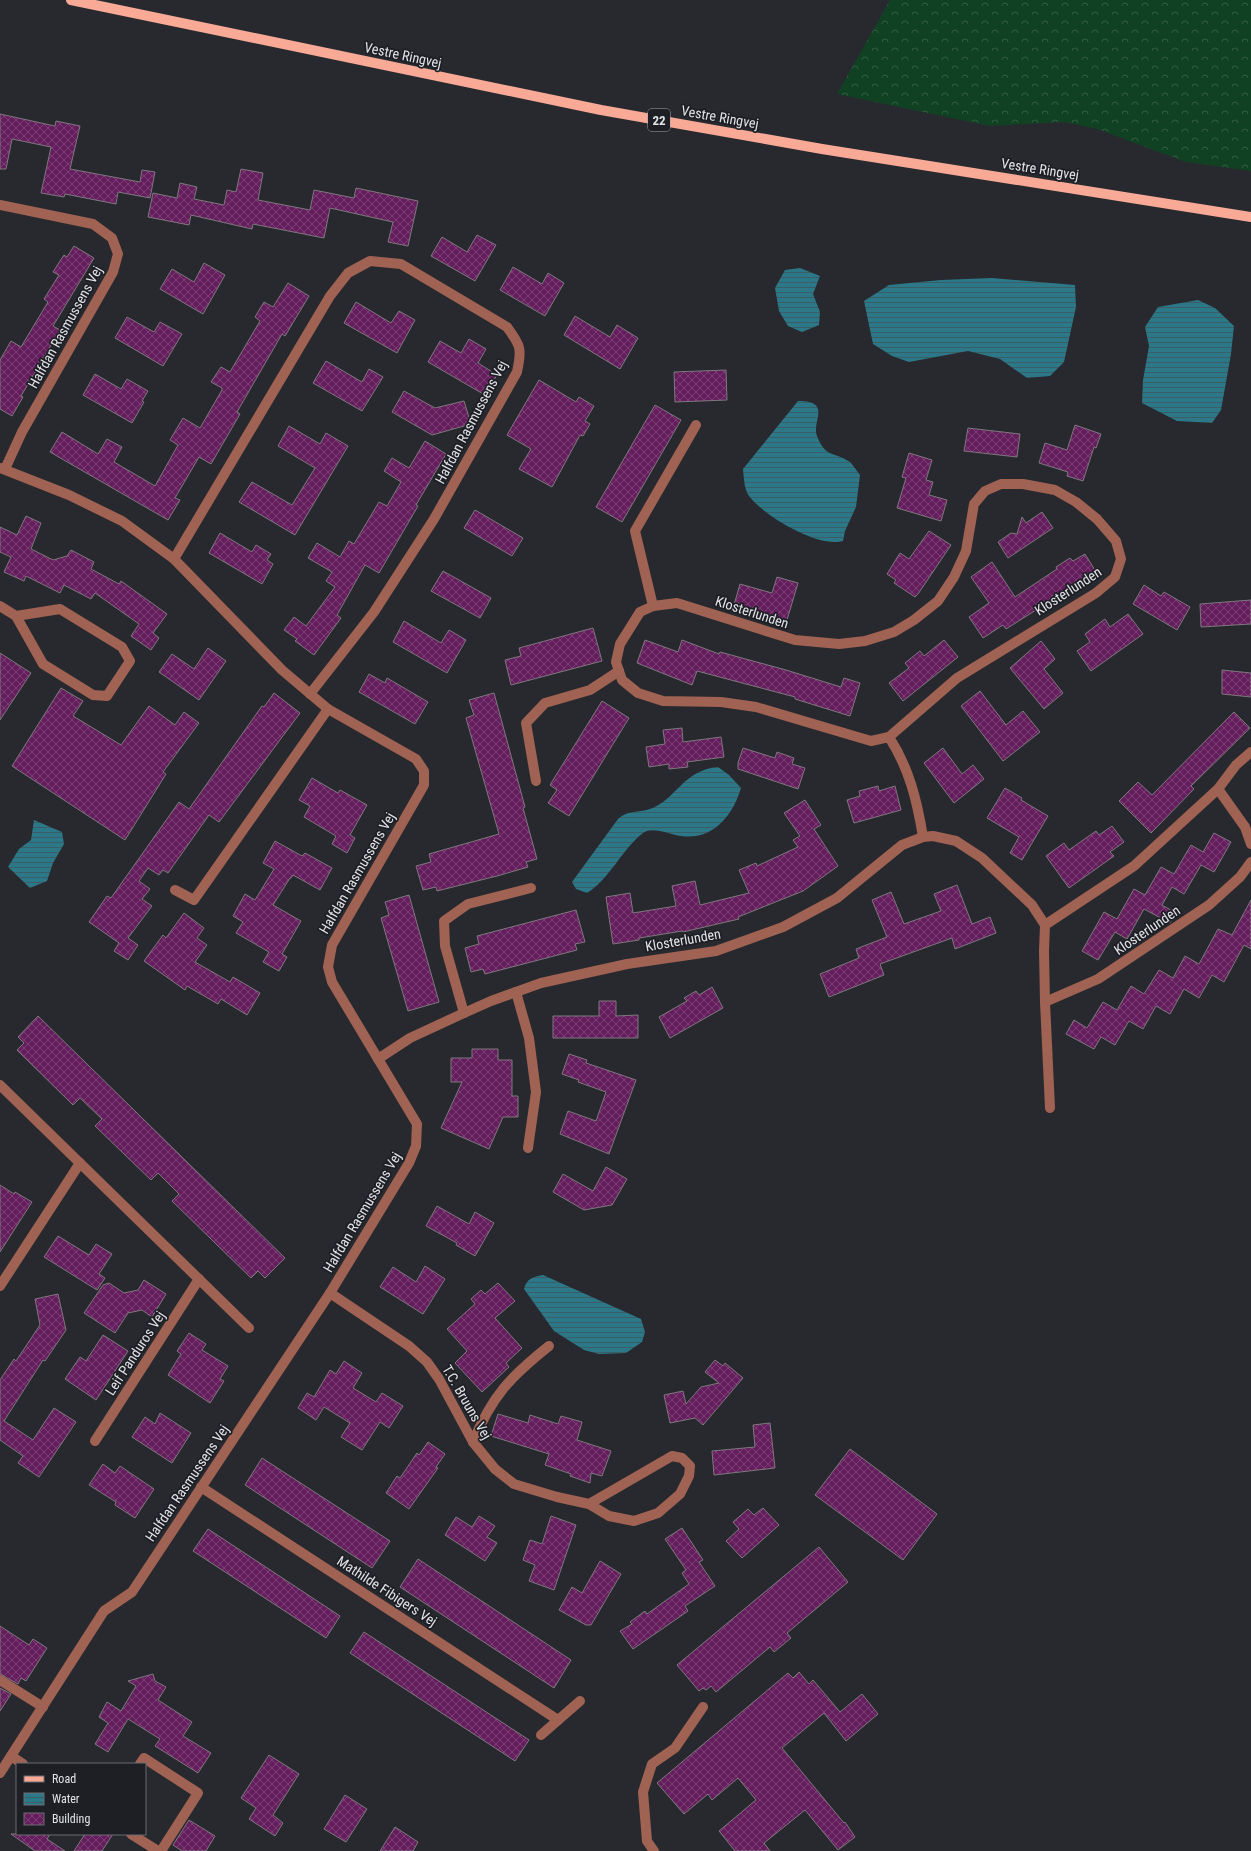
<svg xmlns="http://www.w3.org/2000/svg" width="1251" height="1851" font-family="'Roboto Condensed',sans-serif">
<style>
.forest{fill:url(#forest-crowns)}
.water{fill:url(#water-rules)}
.building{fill:url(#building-cross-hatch);stroke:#7e787d}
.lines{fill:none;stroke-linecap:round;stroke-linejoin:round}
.minor{stroke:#a06252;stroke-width:10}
.major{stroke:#f8aa96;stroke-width:10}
.labels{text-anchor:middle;stroke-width:3.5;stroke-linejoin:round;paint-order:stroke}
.shield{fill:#1d1f25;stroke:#a6a8ad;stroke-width:1}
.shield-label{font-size:13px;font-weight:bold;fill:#e1e3e7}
.street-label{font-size:14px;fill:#e1e3e7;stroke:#1d1f25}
</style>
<defs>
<pattern id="forest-crowns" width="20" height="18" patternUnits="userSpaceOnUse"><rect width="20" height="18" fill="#114123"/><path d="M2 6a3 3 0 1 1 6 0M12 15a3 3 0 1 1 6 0" fill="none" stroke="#335c43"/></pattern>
<pattern id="water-rules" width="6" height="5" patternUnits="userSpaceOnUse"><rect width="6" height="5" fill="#2c7888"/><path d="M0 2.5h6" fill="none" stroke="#385e66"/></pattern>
<pattern id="building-cross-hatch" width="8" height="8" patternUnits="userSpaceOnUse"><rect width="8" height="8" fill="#651e5d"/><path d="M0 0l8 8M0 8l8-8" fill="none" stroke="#7b3f74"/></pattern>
</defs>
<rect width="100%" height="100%" fill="#27292f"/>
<path class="forest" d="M890 0H1251V171L1186 162 1097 129 1064 122 990 126 837 94Z"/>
<g class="water">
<path d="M800 268 820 276 813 294 820 312 819 325 802 332 788 326 779 311 775 288 785 270Z"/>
<path d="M992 278 1075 285 1076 307 1064 362 1050 376 1027 378 1000 359 968 351 909 362 892 356 873 344 864 301 889 285 941 280Z"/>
<path d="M1198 300 1215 308 1234 326 1231 354 1221 410 1212 423 1177 421 1142 403 1143 380 1149 346 1145 327 1158 307Z"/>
<path d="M798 401C833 401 811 422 817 436 826 459 834 451 850 462 853 465 857 471 860 475L856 507 845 531 843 541C818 548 764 516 749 496 744 489 744 478 743 469Z"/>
<path d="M718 767 729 775 741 788C733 815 713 841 681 836 670 835 653 826 643 833 621 850 610 879 587 893L576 889 572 882 618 819C627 810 638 813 650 809 677 799 683 770 718 767Z"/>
<path d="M34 820 62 832 64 844 53 863 47 881 30 888 8 867 19 849 31 840Z"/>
<path d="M543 1275 641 1319 645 1332 642 1342 626 1353 599 1354 584 1350 554 1331 524 1289C527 1278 533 1277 543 1275Z"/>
</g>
<g class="building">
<path d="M0 114 55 126 56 121 80 126 70 169 140 182 142 170 155 172 150 198 118 192 116 204 65 194 64 197 41 193 51 147 12 139 6 169H0Z"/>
<path d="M241 169 263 173 258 200 310 210 314 190 354 198 356 188 418 201 408 246 388 242 393 222 330 208 324 238 253 224 252 229 191 215 189 225 148 217 153 193 177 198 180 183 197 187 194 199 224 205 227 190 236 192Z"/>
<path d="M477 235 496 245 475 281 431 256 442 237 467 252Z"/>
<path d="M74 246 94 258 53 326 60 330 21 396 23 397 12 416 0 409V360L11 341 21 347 48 302 44 299 59 275 53 272 64 255 67 257Z"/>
<path d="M204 263 225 275 203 314 160 289 172 269 194 282Z"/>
<path d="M513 267 542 284 548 273 564 283 545 316 500 290Z"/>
<path d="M288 283 309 296 285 336 282 334 237 412 240 414 211 464 199 457 175 498 180 500 168 520 50 452 62 432 98 454 107 439 122 447 114 462 155 486 178 445 170 440 183 418 200 428 222 390V388L211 382 221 367 230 372 260 321 255 317 264 302 273 307Z"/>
<path d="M356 302 391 323 399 311 415 320 397 353 344 323Z"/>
<path d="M575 316 610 337 617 325 638 338 620 369 564 335Z"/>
<path d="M127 317 154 332 160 322 182 334 163 366 115 338Z"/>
<path d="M469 339 486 349 478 363 497 375 485 395 428 362 440 341 461 353Z"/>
<path d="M326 361 362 382 369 369 383 377 362 411 313 383Z"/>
<path d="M726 370 727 400 675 402 674 372Z"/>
<path d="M95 374 121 389 127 379 148 391 142 401 144 402 132 423 83 395Z"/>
<path d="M539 380 576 402 579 397 594 406 585 421 590 424 583 436 580 435 552 487 519 469 531 449 507 435Z"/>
<path d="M404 391 435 408 464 401 471 424 432 435 392 412Z"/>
<path d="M655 405 681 420 622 522 596 507Z"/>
<path d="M1075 425 1101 434 1096 448 1094 447 1083 481 1067 476 1068 472 1039 463 1045 443 1067 450Z"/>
<path d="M289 426 320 444 326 433 348 446 295 535 239 502 252 482 292 505 315 468 278 446Z"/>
<path d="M968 428 1020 434 1017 457 964 451Z"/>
<path d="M425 441 446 454 416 505 418 506 379 573 365 565 337 615 341 618 314 655 295 641 297 639 284 630 294 617 306 626 335 587 326 581 332 572 308 558 317 543 340 557 349 541 354 544 379 502 387 506 401 482 384 471 392 458 409 468Z"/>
<path d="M909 453 932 460 926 480 933 482 929 495 947 500 941 521 897 508 906 478 902 477Z"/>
<path d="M475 510 523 538 512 556 464 528Z"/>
<path d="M1042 512 1053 528 1008 558 998 542 1011 533 1017 534 1022 517 1026 523Z"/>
<path d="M26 516 41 523 31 549 53 560 67 556 71 550 94 562 91 569 119 584 121 581 167 614 153 633 159 638 151 650 131 636 139 624 95 593 91 599 64 585 60 593 26 576 24 581 4 572 11 557 0 552V527L17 535Z"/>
<path d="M929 531 951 545 918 594 915 597 894 583 896 580 887 574 900 553 909 559Z"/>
<path d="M220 533 252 552 256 545 271 554 267 560 273 564 262 584 209 553Z"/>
<path d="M1085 554 1096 572 1006 629 1003 625 983 638 969 617 989 603 971 577 992 562 1015 597 1057 569 1056 567 1070 558 1073 561Z"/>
<path d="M443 571 491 598 480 618 431 591Z"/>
<path d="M777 577 798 583 787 620 734 605 740 584 772 593Z"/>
<path d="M1144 585 1161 596 1164 592 1190 607 1177 630 1133 604Z"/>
<path d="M1251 600V624L1201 627 1200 604Z"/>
<path d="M1128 614 1143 634 1091 671 1077 651 1090 642 1085 634 1105 619 1110 627Z"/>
<path d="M404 621 441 643 449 630 466 640 447 673 393 642Z"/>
<path d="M593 628 602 661 511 685 505 660 521 656 519 648Z"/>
<path d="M645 640 678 652 682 640 719 654 720 652 786 670 841 687 844 678 860 683 850 716 795 699V697L697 671 692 685 637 663Z"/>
<path d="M944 640 958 657 903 701 889 683 909 668 905 663 920 651 924 656Z"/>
<path d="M1041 641 1055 659 1044 669 1063 693 1044 709 1010 668Z"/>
<path d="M208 648 226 661 199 700 159 672 172 654 194 669Z"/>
<path d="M0 653 31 673 0 720Z"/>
<path d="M1222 670 1251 673V697L1222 694Z"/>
<path d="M369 674 385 683 387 678 428 702 415 724 359 692Z"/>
<path d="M61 688 83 701 73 716 121 745 149 706 175 725 184 712 199 723 163 772 166 774 125 840 12 766Z"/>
<path d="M980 691 1006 725 1023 711 1040 732 1003 761 961 706Z"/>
<path d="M274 693 300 713 219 822 209 815 168 873 163 870 159 875 148 868 139 881 150 889 142 899 152 906 128 938 138 945 128 960 114 951 119 943 89 922 107 896 111 898 179 802 189 809 262 706 264 707Z"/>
<path d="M494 693 525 807 523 808 537 859 526 862 528 867 497 876 437 891 436 887 423 890 416 866 431 862 429 854 499 834 466 718 474 715 469 700Z"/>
<path d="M602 701 629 718 569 816 548 803 557 790 550 785Z"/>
<path d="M1234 712 1250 728 1191 786 1194 789 1151 833 1119 801 1138 782 1152 795Z"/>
<path d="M682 728 683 742 721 737 724 757 687 762 688 767 669 769V764L649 767 646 747 665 744 663 730Z"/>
<path d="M743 748 775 758 777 752 794 758 792 764 805 768 798 789 738 769V763Z"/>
<path d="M943 748 962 774 973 765 984 779 954 803 924 763Z"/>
<path d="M312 778 338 793 340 790 367 805 350 835 355 838 347 853 332 844 336 836 304 817 310 806 299 800Z"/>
<path d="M878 786 879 791 895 786 901 810 854 823 847 800 860 796 859 791Z"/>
<path d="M1005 788 1022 798 1021 800 1048 816 1022 860 1010 853 1019 837 987 818Z"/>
<path d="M805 800 821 825 814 829 838 866 803 891 738 917 739 919 683 932 682 931 639 938V940L613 944 606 897 630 893 633 913 676 906 672 886 695 881 700 905 749 893 739 870 756 863 757 866 798 847 793 840 800 836 784 813Z"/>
<path d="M1112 826 1124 842 1110 852 1114 856 1069 888 1046 856 1064 843 1069 850 1096 831 1099 835Z"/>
<path d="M1214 833 1231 842 1214 872 1201 865 1184 894 1172 887 1162 905 1176 913 1170 923 1144 909 1127 939 1115 932 1098 960 1082 951 1104 912 1117 919 1134 889 1145 895 1161 867 1174 874 1191 845 1203 852Z"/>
<path d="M275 841 302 856 305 853 332 868 320 890 293 875 291 878H290L273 905 301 921 282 954 287 957 279 971 263 962 269 952 236 933 243 922 233 916 245 894 255 900 274 869 263 863Z"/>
<path d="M957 885 972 924 990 917 996 933 955 949 952 938 880 964 884 975 829 997 820 974 859 958 856 949 887 937 872 900 891 892 904 924 941 911 934 894Z"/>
<path d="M409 895 439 1002 408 1011 381 918 389 915 385 902Z"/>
<path d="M1251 900V949L1244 945 1224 982 1212 975 1199 998 1184 989 1170 1014 1156 1006 1143 1029 1129 1021 1115 1045 1101 1037 1094 1049 1066 1034 1074 1020 1087 1028 1103 1002 1117 1010 1131 986 1144 994 1159 970 1173 978 1185 956 1199 964 1218 929 1232 935Z"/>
<path d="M576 910 585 942 575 944 577 950 485 974 483 969 471 972 465 948 479 944 477 936Z"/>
<path d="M184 913 204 928 197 938 207 945 195 962 230 982 233 977 260 993 247 1015 221 999 218 1004 187 986 185 990 144 961 163 935 166 938Z"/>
<path d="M712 987 723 1008 670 1038 659 1017 687 1001 684 998 696 991 699 995Z"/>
<path d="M599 1001H616V1016L638 1015V1038H553V1016H599Z"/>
<path d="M38 1016 285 1258 265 1278 258 1271 251 1278 172 1201 179 1194 158 1173 151 1180 95 1126 102 1119 80 1098 73 1105 17 1050 24 1043 18 1037Z"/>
<path d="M472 1049H498V1060H512V1096H518V1117H503L489 1149 441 1128 462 1082H451V1058H472Z"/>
<path d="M569 1054 587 1060 586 1063 636 1080 609 1154 560 1134 568 1111 596 1121 606 1092 578 1082 579 1080 562 1074Z"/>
<path d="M606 1167 627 1179 612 1205 584 1210 553 1192 563 1174 593 1191Z"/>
<path d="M0 1185 14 1194 15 1192 32 1202 0 1252Z"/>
<path d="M437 1206 469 1224 475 1212 494 1223 475 1256 456 1245 457 1243 426 1226Z"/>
<path d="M58 1236 89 1255 96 1244 112 1254 99 1274 105 1278 97 1290 44 1257Z"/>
<path d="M425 1266 445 1279 423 1314 380 1287 393 1267 416 1282Z"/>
<path d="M144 1280 166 1294 152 1317 142 1310 128 1313 115 1333 84 1313 103 1285 109 1283 124 1293 138 1290Z"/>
<path d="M498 1283 515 1301 495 1318 522 1348 506 1363 509 1367 482 1392 455 1363 467 1351 447 1329 475 1304 471 1299 481 1290 485 1294Z"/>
<path d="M58 1294 66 1330 45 1361 43 1360 4 1421 33 1440 54 1408 76 1422 39 1477 18 1463 23 1456 0 1440V1380L14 1359 16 1361 40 1325 35 1299Z"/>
<path d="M189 1333 206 1344 202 1350 228 1366 220 1379 224 1381 210 1403 168 1375 181 1354 177 1351Z"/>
<path d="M103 1335 128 1351 96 1400 65 1379 80 1357 86 1361Z"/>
<path d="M715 1360 723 1366 725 1363 743 1378 703 1425 695 1418 670 1423 664 1395 683 1391 686 1404 701 1387 719 1383 705 1372Z"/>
<path d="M344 1361 362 1373 353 1388 376 1402 382 1393 403 1406 389 1428 380 1422 362 1450 341 1437 350 1423 324 1407 316 1420 298 1408 307 1393 314 1397 330 1370 336 1374Z"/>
<path d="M160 1413 191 1433 172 1463 132 1437 145 1417 155 1424Z"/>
<path d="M498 1414 528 1423 530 1415 558 1424 561 1416 582 1422 577 1440 611 1451 602 1476 591 1473 590 1483 570 1476 571 1474 545 1465 549 1454 491 1436Z"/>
<path d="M770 1423 775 1468 714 1475 712 1451 755 1447 753 1425Z"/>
<path d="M428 1442 445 1454 436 1467 438 1468 409 1509 386 1493 397 1476 400 1478 417 1453 419 1455Z"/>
<path d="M850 1449 937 1514 903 1560 815 1495Z"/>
<path d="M262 1458 390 1541 372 1568 245 1485Z"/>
<path d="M103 1464 115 1473 120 1466 154 1489 135 1518 115 1505 116 1502 89 1485Z"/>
<path d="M763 1508 779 1525 742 1558 726 1541 739 1529 733 1522 748 1509 754 1515Z"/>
<path d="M479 1516 495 1526 487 1537 497 1543 485 1561 445 1535 456 1517 472 1527Z"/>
<path d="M551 1516 576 1525 554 1590 529 1581 535 1565 523 1560 530 1540 542 1544Z"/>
<path d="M682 1528 703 1560 699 1562 715 1586 685 1606 688 1611 633 1649 620 1631 632 1624 630 1622 645 1611 647 1614 689 1584 682 1573 686 1570 665 1539Z"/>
<path d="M208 1529 340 1616 326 1638 193 1551Z"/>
<path d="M819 1547 848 1582 787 1633 791 1638 774 1652 770 1647 716 1692 711 1686 706 1690 703 1688 699 1691 677 1665Z"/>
<path d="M418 1559 571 1660 554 1688 400 1587Z"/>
<path d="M600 1561 621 1574 591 1625H586L559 1610 572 1587 582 1593Z"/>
<path d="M0 1626 29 1645 33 1639 47 1648 26 1681 21 1678 18 1684 0 1674Z"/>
<path d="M364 1632 529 1740 515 1761 350 1653Z"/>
<path d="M799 1672 809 1684 813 1680 840 1712 862 1694 878 1714 846 1741 824 1713 782 1748 844 1823 845 1822 855 1837 838 1850 805 1810 764 1843 770 1851H735L719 1831 756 1800 738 1778 712 1800 708 1794 684 1814 657 1783 788 1673 793 1678Z"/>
<path d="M153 1674 155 1681 166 1687 158 1700 192 1722 183 1736 211 1753 198 1773 155 1746 160 1739 128 1719 108 1752 95 1744 108 1723 99 1717 107 1702 121 1711 136 1686 128 1681Z"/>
<path d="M0 1688 11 1694 0 1711Z"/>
<path d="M269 1755 299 1774 273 1815 283 1823 275 1836 249 1819 256 1808 241 1798Z"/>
<path d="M345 1795 367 1809 346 1842 324 1829Z"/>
<path d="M189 1820 215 1836 206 1851H182L173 1845Z"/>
<path d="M395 1827 418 1842 413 1851H380Z"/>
<path d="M11 1834H50L47 1839 65 1851H35Z"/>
<path d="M85 1834H113L102 1851H74Z"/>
</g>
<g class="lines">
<g class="minor">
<path d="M0 205 93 224 112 238 118 254 113 272 22 432 5 469"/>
<path d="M0 468 69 495 122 521 174 559 282 670 328 709 416 759 424 771V785L332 945 328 967 332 982 417 1124 416 1146 409 1163 330 1293 132 1592 104 1611 0 1773"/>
<path d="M174 559 330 296 348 273 370 261 401 264 507 327C521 346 522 349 517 372L434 519 374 612 310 694"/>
<path d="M0 606 16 616 43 664 93 695 107 696 130 661 122 647 60 609 16 616"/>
<path d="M653 606 635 531 696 425"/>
<path d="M889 737 871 741 756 707 721 702 663 701 638 693 622 680 616 662 620 644 640 612 653 606 677 603 795 640 839 644 865 641 894 632 914 620 938 601 954 577 966 551 974 504 985 491 1001 484H1023L1055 490 1076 502 1097 519 1116 541 1121 559 1115 577 1096 593 957 678 889 737C909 768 917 800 923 837"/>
<path d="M536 781 526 723 545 703 590 690 619 671"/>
<path d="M1218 789 1245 827 1251 844"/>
<path d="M175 890 194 900 328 709"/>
<path d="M1045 925 1134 866 1218 789 1236 765 1251 752"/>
<path d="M516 992 529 1038 536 1092 528 1148"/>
<path d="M1045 1002 1098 979 1209 905 1240 877 1251 862"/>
<path d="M464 1013 445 946 444 921 468 904 531 888"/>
<path d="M378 1059 410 1038 464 1013 491 1001 541 983 627 964 716 951 783 927 837 898 902 845 923 837 933 836 956 841 982 858 1032 905 1045 925 1044 951 1045 1002 1050 1108"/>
<path d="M0 1085 249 1328"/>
<path d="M0 1286 80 1163"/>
<path d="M330 1293 409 1346 427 1362 439 1379 473 1442 495 1469 514 1484 557 1497 589 1504 609 1516 634 1521 658 1513 680 1494 689 1476 690 1466 682 1458 672 1456 589 1504"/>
<path d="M95 1441 199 1279"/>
<path d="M473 1442C492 1396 510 1377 549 1346"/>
<path d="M201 1487 558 1720"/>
<path d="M0 1680 43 1707"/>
<path d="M541 1735 580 1701"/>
<path d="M11 1756 23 1764"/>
<path d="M140 1764 144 1758 198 1793 161 1851"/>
<path d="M131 1834 158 1851"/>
<path d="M654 1851 647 1841 643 1792 652 1764 675 1748 703 1707"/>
</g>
<path class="major" d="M71 0 601 110 822 149 1251 217"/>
</g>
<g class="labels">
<rect class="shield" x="648" y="109" width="22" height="22" rx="3"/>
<g class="shield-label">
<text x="659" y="125">22</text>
</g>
<g class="street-label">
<text transform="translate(403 55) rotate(12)" y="5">Vestre Ringvej</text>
<text transform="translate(720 117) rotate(10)" y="5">Vestre Ringvej</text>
<text transform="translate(1040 169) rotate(9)" y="5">Vestre Ringvej</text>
<text transform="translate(65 327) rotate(-61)" y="5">Halfdan Rasmussens Vej</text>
<text transform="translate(471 422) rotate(-62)" y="5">Halfdan Rasmussens Vej</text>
<text transform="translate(1068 591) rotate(-33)" y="5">Klosterlunden</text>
<text transform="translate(752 612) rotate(18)" y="5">Klosterlunden</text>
<text transform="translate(357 873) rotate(-60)" y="5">Halfdan Rasmussens Vej</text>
<text transform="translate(1147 930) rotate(-34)" y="5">Klosterlunden</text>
<text transform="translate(683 940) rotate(-10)" y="5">Klosterlunden</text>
<text transform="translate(362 1212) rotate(-59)" y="5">Halfdan Rasmussens Vej</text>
<text transform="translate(135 1353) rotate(-57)" y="5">Leif Panduros Vej</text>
<text transform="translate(467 1402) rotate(60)" y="5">T.C. Bruuns Vej</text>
<text transform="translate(187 1483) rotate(-56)" y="5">Halfdan Rasmussens Vej</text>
<text transform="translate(387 1591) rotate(33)" y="5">Mathilde Fibigers Vej</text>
</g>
</g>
<rect x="16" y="1763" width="130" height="72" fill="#1d1f25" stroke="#6b6d73"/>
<rect x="24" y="1776" width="20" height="6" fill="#f8aa96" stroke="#6b6d73"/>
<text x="52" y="1783" font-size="12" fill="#e1e3e7">Road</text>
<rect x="24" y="1793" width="20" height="12" fill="url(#water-rules)" stroke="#6b6d73"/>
<text x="52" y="1803" font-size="12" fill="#e1e3e7">Water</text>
<rect x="24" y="1813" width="20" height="12" fill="url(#building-cross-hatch)" stroke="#6b6d73"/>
<text x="52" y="1823" font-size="12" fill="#e1e3e7">Building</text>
</svg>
